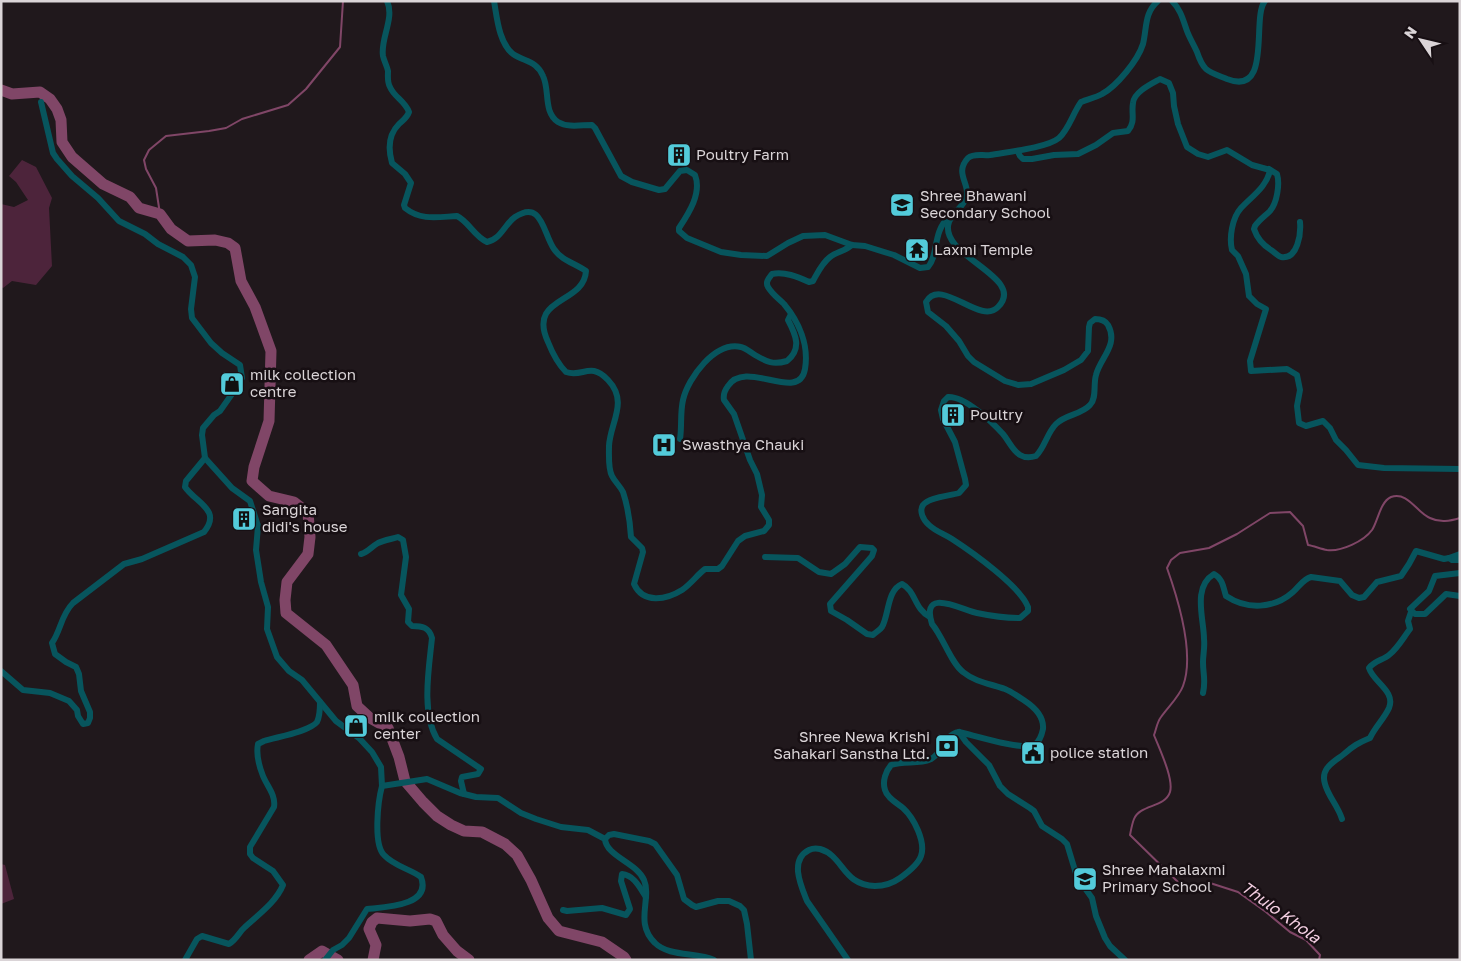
<svg xmlns="http://www.w3.org/2000/svg" width="1461" height="961" font-family="'Golos Text',sans-serif">
<style>
.green{fill:#4d243b}
.lines{fill:none;stroke-linecap:round;stroke-linejoin:round}
.stream{stroke:#804667;stroke-width:2}
.river{stroke:#804667;stroke-width:11}
.minor{stroke:#07555d;stroke-width:6}
.labels{text-anchor:middle;stroke-width:5;stroke-linejoin:round;paint-order:stroke}
.poi-label{font-size:15px;fill:#dad4d7;stroke:#170f13;text-anchor:start}
.water-label{font-size:16px;font-style:italic;fill:#f4cfe2;stroke:#170f13}
</style>
<rect width="100%" height="100%" fill="#20181c"/>
<g class="green">
<path d="M22 160 36 167 52 198 49 208 52 266 36 285 12 281 3 288 1 287V204L14 207 28 200 16 182 9 176Z"/>
<path d="M1 864 5 865 14 899 1 904Z"/>
</g>
<g class="lines">
<g class="stream">
<path d="M160 214 156 188 146 169 144 160 149 150 166 136 209 131 226 128 242 119 288 105 306 89 340 47 343 1"/>
<path d="M1319 960 1320 955 1306 940 1290 932 1266 912 1238 892 1210 883 1196 886 1181 885 1130 835C1131 830 1132 824 1134 819 1140 804 1165 808 1170 792 1174 779 1159 748 1154 735 1156 730 1157 722 1161 717 1168 707 1179 697 1183 686 1195 654 1178 599 1167 568L1171 560 1180 553 1209 548 1237 534 1270 513 1290 512 1303 526 1308 545C1314 546 1321 549 1327 550 1341 552 1364 541 1372 530 1378 521 1380 502 1391 497 1408 491 1417 513 1430 518 1440 523 1450 521 1460 518"/>
</g>
<g class="river">
<path d="M1 90 12 94 40 92 50 99 57 109 61 120 62 142 72 157 103 184 130 197 139 208 160 214 171 229 188 241 215 240 228 243 235 248 241 281 255 307 271 351 269 421 254 467 252 481 269 496 294 502 308 513 310 537 308 554 287 582 285 600 286 613 326 645 353 685 357 706 370 718 388 728 399 757 405 781 423 802 437 816 451 825 464 831 482 832 505 844 517 855 531 880 548 918 559 931 602 942 624 957 626 960"/>
<path d="M309 960 322 951 338 960"/>
<path d="M373 960 376 945 369 929 372 922 377 918 410 921 430 919 436 921 443 935 457 951 469 960"/>
</g>
<g class="minor">
<path d="M387 1C395 18 380 39 383 56 384 61 387 66 388 71 388 76 387 82 390 87 394 97 405 101 409 112 407 118 403 120 399 124 388 135 388 149 392 163L405 174 411 183 404 205 405 208C421 221 438 217 457 216 469 222 474 236 487 242 501 239 504 225 515 217 542 199 543 233 554 249 562 261 575 263 586 271 584 305 527 296 548 342 552 352 558 364 566 372 583 378 590 361 608 380 629 402 610 423 609 446 609 454 608 469 612 476 615 482 620 486 623 492 628 507 630 521 631 537L642 548 643 552 634 584C643 604 666 600 682 590 691 584 697 575 705 569H718L722 566 738 541 745 536 764 531 769 525V520L761 507 762 495 757 474 750 460 734 414 724 400C723 395 725 390 728 386 746 358 799 404 805 369 809 345 799 322 784 304 779 299 772 294 768 287 765 282 769 278 772 274 784 271 798 277 809 282L813 281C818 272 822 263 830 257 837 252 845 251 852 245"/>
<path d="M494 1C497 18 499 43 513 54 525 62 537 61 543 76 550 90 543 112 558 122 568 128 581 125 592 125L595 128 621 176 632 182 659 190 665 189 680 171 687 170 695 175C702 193 689 213 679 228V231L687 238 721 252 741 255 767 256 788 243 803 236 825 235 852 245 865 246 894 255 920 268 928 267C939 255 932 232 949 217"/>
<path d="M1172 1C1181 10 1183 20 1187 31 1190 39 1194 45 1197 52 1199 58 1201 64 1206 69 1212 74 1220 76 1227 79 1273 97 1251 17 1265 1"/>
<path d="M41 102 53 153 57 159 72 176 98 198 119 221 145 234 158 244 183 257 191 265 195 277 191 309 192 318 211 343 222 353 240 365 242 378 239 384 220 411 214 415 203 428 202 435 205 458 232 488 250 501 258 526 256 550 261 582 268 607 267 629 277 657 289 671 302 680 336 721 359 738 372 752 381 767 382 786"/>
<path d="M1018 152 1020 156 1023 159H1032L1054 155 1078 154 1096 145 1113 133 1128 131C1136 121 1131 114 1133 103 1134 92 1151 84 1160 79L1169 83 1173 93 1174 106 1178 124 1187 147 1198 154 1208 157 1227 150 1252 165 1270 170C1267 187 1251 197 1241 208 1232 218 1229 238 1232 250L1238 256 1246 274 1249 296 1257 304 1266 309 1250 361 1251 371 1287 369 1297 375 1300 390 1297 406 1299 423 1306 426 1323 421 1330 428 1336 440 1346 450 1358 465 1384 468 1460 469"/>
<path d="M1269 169 1277 174C1280 184 1277 203 1270 211 1265 216 1259 220 1255 226L1254 229C1257 238 1263 245 1271 250 1274 252 1278 256 1281 257 1298 260 1301 233 1300 222"/>
<path d="M680 439C682 427 680 413 683 400 688 378 715 341 741 347 746 348 750 352 755 355 767 362 773 365 787 361 802 349 796 335 788 320L791 314"/>
<path d="M361 554C368 552 371 547 378 543 384 540 392 539 398 537L403 540 406 557 401 595 409 609 408 622 412 626C422 626 429 627 432 638 429 668 421 712 437 739L481 769 478 774 462 777 461 781 464 794"/>
<path d="M1460 554 1449 558 1452 560H1460"/>
<path d="M765 557 798 558 819 572 831 574 845 564 860 547 872 548 874 550 872 556 830 604 831 611 847 620 867 634 873 635C876 632 880 630 882 627 889 615 887 590 902 584 916 591 914 609 930 617"/>
<path d="M1460 573 1435 576 1429 591 1410 609 1415 614H1425L1446 594 1460 596"/>
<path d="M1 671 23 690 50 693 69 701 77 710 78 716 83 724 88 723 90 718V712L81 691 79 674 76 667 66 662 55 654 52 643C61 630 61 615 73 603L124 564 142 559 204 532C222 510 196 503 185 487L186 481 205 458"/>
<path d="M1203 693C1206 680 1203 675 1203 662 1203 655 1205 647 1204 639 1204 619 1192 587 1214 574 1223 579 1223 587 1226 596 1247 610 1274 609 1293 592 1299 587 1303 579 1311 577L1340 581 1352 595 1359 598 1364 597 1377 582 1401 576 1409 564 1416 551 1444 559 1449 558"/>
<path d="M959 732 966 742 989 765 1000 786 1008 794 1030 808 1034 811 1042 826 1062 839 1067 844 1077 877 1092 898 1096 916 1105 938 1110 946 1125 960"/>
<path d="M1342 819C1338 806 1328 796 1325 784 1320 768 1334 762 1344 754 1353 746 1358 743 1370 738 1375 727 1384 719 1389 708 1396 691 1373 682 1369 668 1374 661 1383 660 1389 655 1398 648 1403 638 1410 629L1408 621 1411 612"/>
<path d="M563 910 567 911 602 908 626 915 630 909 621 881 622 874C634 875 640 888 646 897"/>
<path d="M185 960 197 939 202 936 229 944C237 939 239 932 245 927 259 914 276 902 283 885L273 871 253 858 250 854V847L274 807C276 795 267 786 263 776 259 766 256 754 258 744L264 741C276 737 309 732 317 722 320 716 320 708 320 702"/>
<path d="M325 960 333 950 342 945 349 938 367 909C385 907 432 906 421 877 410 869 394 866 384 855 373 844 378 801 382 786L427 779 460 793 476 797 498 798 521 813 536 819 561 827 588 830 605 839"/>
<path d="M714 960C697 952 669 957 655 943 634 923 652 899 644 880 637 863 606 856 605 839L609 835 614 834 649 841 655 844 677 875 684 899 692 905 696 907 718 901H729L740 906 744 910 747 924 751 960"/>
<path d="M848 960 807 901C801 886 789 860 809 850 813 848 816 848 820 849 844 856 842 885 875 886 884 886 893 883 900 878 907 873 918 865 921 856 926 842 914 818 903 808 897 803 887 798 885 790 882 781 886 771 891 765 904 760 919 765 931 759 944 752 943 735 959 732 973 735 1023 751 1034 745 1039 743 1042 734 1043 729 1044 717 1034 707 1025 701 1019 697 1012 692 1005 689 991 684 975 682 963 672 951 663 943 637 932 624 920 586 962 610 977 613 991 616 1005 618 1020 618L1028 611V607C1020 586 972 552 952 539 944 534 935 531 929 525 923 520 919 511 923 505 929 497 950 496 959 493L966 485 965 479 955 442 943 419 941 410 944 401 948 397C965 396 992 422 1003 434 1009 441 1012 450 1020 455 1025 458 1030 458 1036 456 1045 447 1047 433 1056 424 1066 414 1081 415 1090 405 1097 398 1093 385 1096 375 1100 358 1119 345 1108 325 1105 320 1100 319 1095 319L1090 323 1089 327 1088 351 1081 360 1064 370 1031 384 1018 385 1005 381 974 362 968 356 959 341 946 326 928 312 926 302C941 276 980 326 998 307 1028 277 937 256 949 222 953 212 966 205 967 194 968 182 955 172 968 158 974 153 983 156 990 155 1006 152 1047 148 1059 138 1069 129 1073 113 1081 102 1087 99 1095 98 1102 94 1117 86 1138 60 1143 44 1147 28 1144 13 1158 1"/>
</g>
</g>
<defs>
<symbol id="building-square" viewBox="-11 -11 22 22"><rect x="-9" y="-9" width="18" height="18" rx="4" fill="#53cbda" stroke="#170f13"/><path d="M-4-6H4V6H1V3H-1V6H-4ZM-2.5-4.3h1.7v1.8h-1.7ZM.8-4.3h1.7v1.8H.8ZM-2.5-1h1.7V.8h-1.7ZM.8-1h1.7V.8H.8Z" fill="#111"/></symbol>
<symbol id="school-square" viewBox="-11 -11 22 22"><rect x="-9" y="-9" width="18" height="18" rx="4" fill="#53cbda" stroke="#170f13"/><path d="M0-5L7-2L0 1L-7-2ZM-4 1L0 2.5L4 1V4Q0 6-4 4Z" fill="#111"/></symbol>
<symbol id="temple-square" viewBox="-11 -11 22 22"><rect x="-9" y="-9" width="18" height="18" rx="4" fill="#53cbda" stroke="#170f13"/><path d="M0-6L5-2H3V0L6.5 2.5H4V6H1.5V3h-3V6H-4V2.5H-6.5L-3 0V-2H-5Z" fill="#111"/></symbol>
<symbol id="shop-square" viewBox="-11 -11 22 22"><rect x="-9" y="-9" width="18" height="18" rx="4" fill="#53cbda" stroke="#170f13"/><path d="M-5-2.5h2.3a2.7 3.5 0 0 1 5.4 0H5L5.5 6h-11ZM-1.5-2.5h3a1.5 2.3 0 0 0-3 0Z" fill="#111"/></symbol>
<symbol id="hospital-square" viewBox="-11 -11 22 22"><rect x="-9" y="-9" width="18" height="18" rx="4" fill="#53cbda" stroke="#170f13"/><path d="M-5-5h3v3.5h4V-5h3V5h-3V1.5h-4V5h-3Z" fill="#111"/></symbol>
<symbol id="bank-square" viewBox="-11 -11 22 22"><rect x="-9" y="-9" width="18" height="18" rx="4" fill="#53cbda" stroke="#170f13"/><path d="M-6-4H6V4H-6ZM0-2.3a2.3 2.3 0 1 0 0 4.6a2.3 2.3 0 1 0 0-4.6Z" fill="#111"/></symbol>
<symbol id="civic-square" viewBox="-11 -11 22 22"><rect x="-9" y="-9" width="18" height="18" rx="4" fill="#53cbda" stroke="#170f13"/><path d="M-.6-6.5H3V-4.5H.6V-3L4-1V1h2V6H-6V1h2V-1L-.6-3ZM-1.2 2.5V6h2.4V2.5Z" fill="#111"/></symbol>
</defs>
<g fill-rule="evenodd">
<use href="#building-square" x="665" y="141" width="28" height="28"/>
<use href="#school-square" x="888" y="191" width="28" height="28"/>
<use href="#temple-square" x="903" y="236" width="28" height="28"/>
<use href="#shop-square" x="218" y="370" width="28" height="28"/>
<use href="#building-square" x="939" y="401" width="28" height="28"/>
<use href="#hospital-square" x="650" y="431" width="28" height="28"/>
<use href="#building-square" x="230" y="505" width="28" height="28"/>
<use href="#shop-square" x="342" y="712" width="28" height="28"/>
<use href="#bank-square" x="933" y="732" width="28" height="28"/>
<use href="#civic-square" x="1019" y="739" width="28" height="28"/>
<use href="#school-square" x="1071" y="865" width="28" height="28"/>
</g>
<g class="labels">
<g class="poi-label">
<text x="696" y="160">Poultry Farm</text>
<text x="920" y="201">Shree Bhawani<tspan x="920" dy="17">Secondary School</tspan></text>
<text x="934" y="255">Laxmi Temple</text>
<text x="250" y="380">milk collection<tspan x="250" dy="17">centre</tspan></text>
<text x="970" y="420">Poultry</text>
<text x="682" y="450">Swasthya Chauki</text>
<text x="262" y="515">Sangita<tspan x="262" dy="17">didi's house</tspan></text>
<text x="374" y="722">milk collection<tspan x="374" dy="17">center</tspan></text>
<text x="930" y="742" text-anchor="end">Shree Newa Krishi<tspan x="930" dy="17">Sahakari Sanstha Ltd.</tspan></text>
<text x="1050" y="758">police station</text>
<text x="1102" y="875">Shree Mahalaxmi<tspan x="1102" dy="17">Primary School</tspan></text>
</g>
<g class="water-label">
<text transform="translate(1281 912) rotate(36)" y="6">Thulo Khola</text>
</g>
</g>
<rect width="1461" height="961" fill="none" stroke="#dad4d7" stroke-width="5"/>
<g transform="translate(1421 40) rotate(305)" stroke="#170f13" stroke-width="4" paint-order="stroke">
<path d="M0-4L9 19L0 12L-9 19Z" fill="#dad4d7"/>
<text y="-8" font-size="14" font-weight="bold" text-anchor="middle" fill="#dad4d7">N</text>
</g>
</svg>
